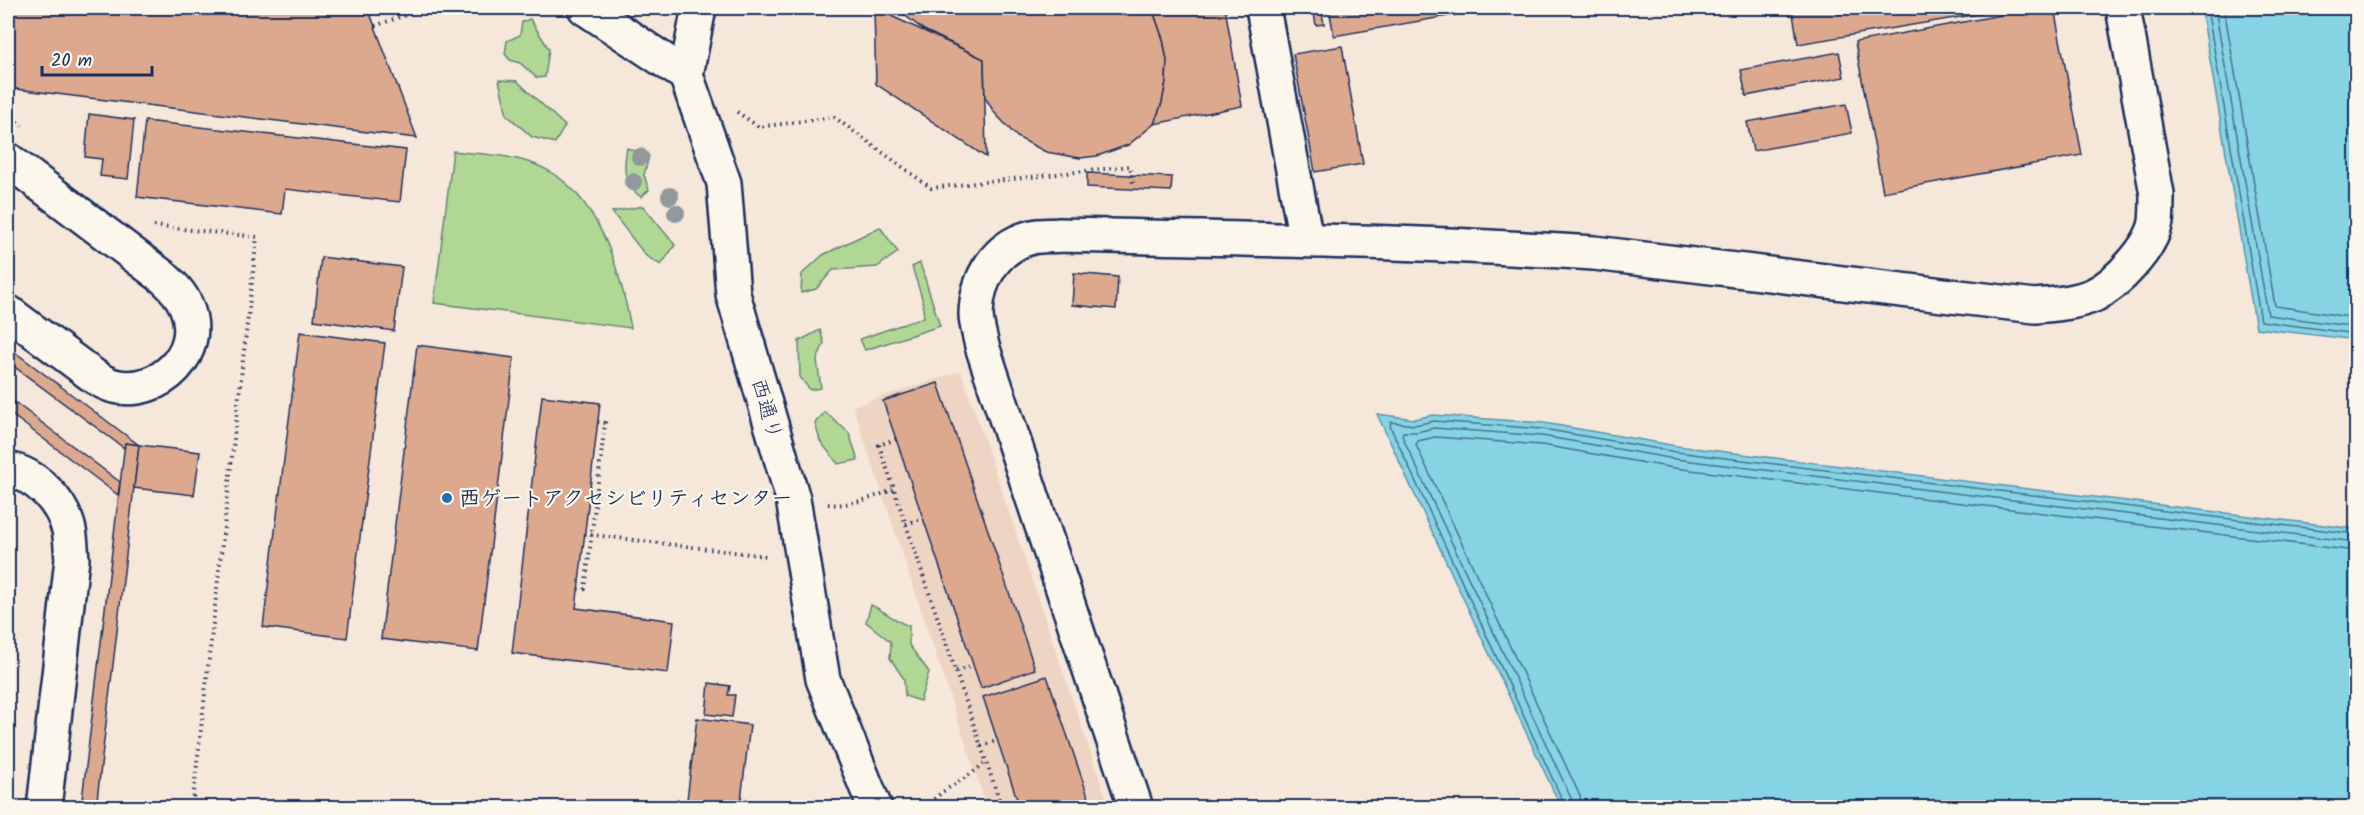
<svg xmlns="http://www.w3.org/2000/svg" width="2364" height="815" font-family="Kalam,'Klee One',sans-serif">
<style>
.built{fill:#eed4c3}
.green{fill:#b0d894;stroke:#668479;stroke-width:1.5}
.water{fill:#86d4e3;stroke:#5b92ae;stroke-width:1.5}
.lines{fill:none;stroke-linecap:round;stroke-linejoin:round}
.shore{stroke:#467193;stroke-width:1.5}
.building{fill:#dca98f;stroke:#1b2f5e;stroke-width:1.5}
.minor-casing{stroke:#1b2f5e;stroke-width:38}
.path{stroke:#1b2f5e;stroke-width:4;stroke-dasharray:1.5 4.5;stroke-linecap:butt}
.minor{stroke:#fbf7ec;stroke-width:33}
.tree{fill:#91999d}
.poi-dot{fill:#1f6fb2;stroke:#fbf7ec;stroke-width:2}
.labels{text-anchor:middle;stroke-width:4.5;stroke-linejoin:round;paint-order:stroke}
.street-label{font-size:21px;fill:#1b2f5e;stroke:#fbf7ec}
.poi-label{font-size:21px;font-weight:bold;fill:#1b2f5e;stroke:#fbf7ec;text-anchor:start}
</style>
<rect width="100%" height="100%" fill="#f5e7d9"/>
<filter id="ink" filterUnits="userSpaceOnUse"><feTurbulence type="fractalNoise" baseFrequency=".0167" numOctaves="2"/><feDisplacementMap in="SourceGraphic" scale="12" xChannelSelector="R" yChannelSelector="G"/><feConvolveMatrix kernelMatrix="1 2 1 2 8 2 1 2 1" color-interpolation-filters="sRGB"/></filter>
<g filter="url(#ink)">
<path class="built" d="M961 371 1109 807H987L853 406Z"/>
<g class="green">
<path d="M530 19 549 49 545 77 537 78 520 63 510 60 505 54 507 41 520 35 522 22Z"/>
<path d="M499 80 517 81 565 126 555 143 532 137 507 115Z"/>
<path d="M627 148 649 156 644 175 649 190 641 197C623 185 623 168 627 148Z"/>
<path d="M453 151C475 154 499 154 521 160 594 177 619 264 631 328L434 303Z"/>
<path d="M643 206 675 245 661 265 646 256 612 212Z"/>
<path d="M880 227 898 252 877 267 833 270 816 289 801 293 802 274 823 255Z"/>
<path d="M920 263 940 326 865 350 860 339 924 317 922 298 912 267Z"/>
<path d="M820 330 824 343 817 360 821 388 810 390 800 377 799 341Z"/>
<path d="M825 412 849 433 858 460 838 464 820 441 815 423Z"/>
<path d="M871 605C885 611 894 621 909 626V645L929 672 920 701 905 696 904 679 890 658 891 642 866 622Z"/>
</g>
<g class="water">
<path d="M2201 8H2356V340L2256 328Z"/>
<path d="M1377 414 1414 419 1433 415 1544 423 1677 446 2356 529V807H1561Z"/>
</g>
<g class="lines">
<g class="shore">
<path d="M2207 8 2261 321 2356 334"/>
<path d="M2215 8 2268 315 2356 327"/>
<path d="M2224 8 2275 306 2356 318"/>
<path d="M1566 808 1390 426 1391 422 1414 425 1434 421 1543 429 1676 452 2356 534"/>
<path d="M1573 808 1572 800 1402 436 1403 432H1416L1434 428 1542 436 1675 459 2356 542"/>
<path d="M1582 808 1580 796 1416 445 1418 441 1435 437 1542 445 1674 468 2356 551"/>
</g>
</g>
<g class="building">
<path d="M8 8H368L417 138 8 88Z"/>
<path d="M874 8 984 59 986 157 876 84Z"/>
<path d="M899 8H1152L1163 39 1167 60 1166 82 1162 103 1154 124 1128 145 1097 156 1080 158 1046 152 1017 137 994 112 985 97 984 59 924 30 903 14Z"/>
<path d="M1152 8H1225L1242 106 1154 124 1162 103 1166 82 1167 60 1163 39Z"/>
<path d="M1313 8H1321L1324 24 1316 25Z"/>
<path d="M1329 8H1494L1334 36Z"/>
<path d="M1792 8H2015L1798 44Z"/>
<path d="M2039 8H2054L2082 155 1883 192 1855 42Z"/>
<path d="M1342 46 1363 164 1315 172 1293 54Z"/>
<path d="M1839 52 1844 77 1746 96 1741 70Z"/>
<path d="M1846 104 1852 133 1753 151 1747 122Z"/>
<path d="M89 114 134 120 128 179 100 176 102 159 85 157Z"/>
<path d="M145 121 406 150 400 202 285 189 282 214 137 197Z"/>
<path d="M1087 173 1172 177 1171 191 1087 187Z"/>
<path d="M321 257 402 267 394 331 314 320Z"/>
<path d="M1074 273 1118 277 1116 309 1072 305Z"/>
<path d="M300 332 385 343 347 638 263 627Z"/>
<path d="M417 345 514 358 478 651 381 639Z"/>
<path d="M8 347 139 445 125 443 124 448 8 362Z"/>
<path d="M938 383 1035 669 981 688 883 401Z"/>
<path d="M542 396 600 403 576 608 674 621 668 673 512 653Z"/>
<path d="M8 397 120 482 118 495 8 412Z"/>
<path d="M125 443 139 445 96 808H81Z"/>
<path d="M139 445 200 452 194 495 134 488Z"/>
<path d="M1047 676 1092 808H1020L983 697Z"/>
<path d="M709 683 730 686 728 695H735L732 717 706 714Z"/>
<path d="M697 718 750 725 740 808H686Z"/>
</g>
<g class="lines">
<defs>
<g id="minor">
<path d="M585 8 686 75"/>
<path d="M699 8 686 75 724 183 733 294 793 499 823 679 875 808"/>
<path d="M1263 8 1306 240"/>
<path d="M8 160 163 277C173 286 181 294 186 306 206 352 160 397 114 386 98 382 84 368 71 359 50 343 29 328 8 312"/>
<path d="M8 469C36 475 62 501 69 530 71 539 71 550 72 559L44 808"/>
<path d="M1136 808 982 346C980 336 976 324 976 314 977 278 996 246 1032 237 1041 235 1051 236 1060 235 1238 239 1416 241 1594 253L2035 306C2055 304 2075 303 2094 295 2117 284 2151 248 2156 222 2157 213 2157 203 2157 194L2123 8"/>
</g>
</defs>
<use href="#minor" class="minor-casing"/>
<g class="path">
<path d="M375 26 411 13 415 8"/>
<path d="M737 112 759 127 834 117 931 188 1130 166 1133 183"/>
<path d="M8 114 22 126"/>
<path d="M154 226 257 237 192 808"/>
<path d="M896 439 879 445 1002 808"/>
<path d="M828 504C848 507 875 497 894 489"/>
<path d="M906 524 923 518"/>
<path d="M585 534 766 556"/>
<path d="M578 589H585L605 423 598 422"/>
<path d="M956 671 973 666"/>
<path d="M981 746 998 740"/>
<path d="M926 808C943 786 967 781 986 761"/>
</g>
<use href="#minor" class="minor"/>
</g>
<g class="tree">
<circle cx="640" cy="157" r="9"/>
<circle cx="633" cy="182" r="9"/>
<circle cx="670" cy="196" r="9"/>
<circle cx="676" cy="213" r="9"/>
</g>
</g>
<circle class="poi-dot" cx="447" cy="498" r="6"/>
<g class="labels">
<g class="street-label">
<text transform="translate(767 409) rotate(74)" y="7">西通り</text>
</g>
<g class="poi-label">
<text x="459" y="505">西ゲートアクセシビリティセンター</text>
</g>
</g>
<rect width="2364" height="815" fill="none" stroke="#fbf7ec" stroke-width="30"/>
<rect x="15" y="15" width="2334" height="785" fill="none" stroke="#1b2f5e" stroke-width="2" filter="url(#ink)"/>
<path d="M42 66v9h110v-9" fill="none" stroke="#1b2f5e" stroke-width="3"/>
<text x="51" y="66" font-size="18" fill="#1b2f5e" stroke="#fbf7ec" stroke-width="4.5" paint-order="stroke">20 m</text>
</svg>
